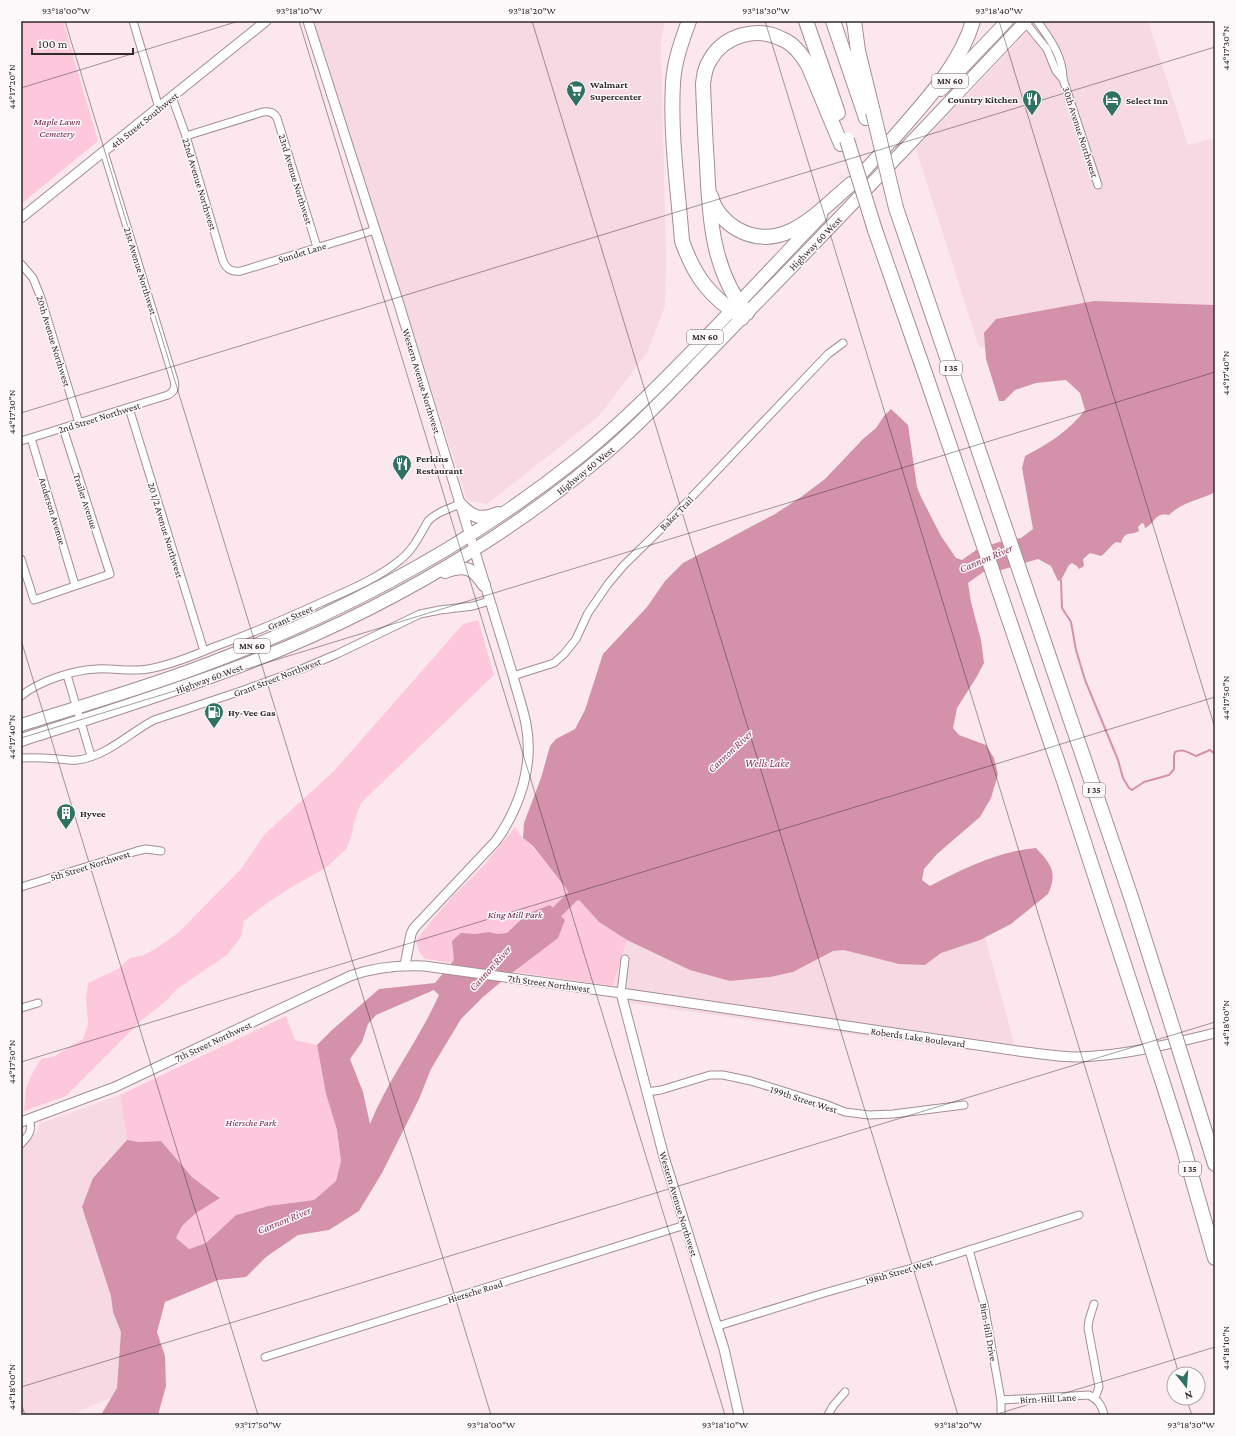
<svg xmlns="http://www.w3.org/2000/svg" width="1236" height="1436" font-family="'Crimson Pro',serif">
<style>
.built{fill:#f7d9e3}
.green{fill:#fdc8db}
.water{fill:#d492aa;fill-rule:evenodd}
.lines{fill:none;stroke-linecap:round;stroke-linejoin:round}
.stream{stroke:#d492aa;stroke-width:2}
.river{stroke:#d492aa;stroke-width:12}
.minor-casing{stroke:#a28e95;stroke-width:9}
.tertiary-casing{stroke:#a28e95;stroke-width:11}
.primary-casing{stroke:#a28e95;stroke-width:14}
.motorway-casing{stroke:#a28e95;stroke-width:16}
.minor{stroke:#fff;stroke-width:7}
.tertiary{stroke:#fff;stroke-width:9}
.primary{stroke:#fff;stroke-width:12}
.motorway{stroke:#fff;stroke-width:14}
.motorway-bridge-casing{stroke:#a28e95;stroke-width:16;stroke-linecap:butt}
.motorway-bridge{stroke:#fff;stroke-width:14}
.ticks{fill:none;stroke:#31292c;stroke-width:1;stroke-opacity:0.45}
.labels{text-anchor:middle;stroke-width:3;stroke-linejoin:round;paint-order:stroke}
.shield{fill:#fef9fb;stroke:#6e676a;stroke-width:1}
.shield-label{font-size:9px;font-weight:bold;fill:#31292c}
.poi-label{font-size:10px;font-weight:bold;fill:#31292c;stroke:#fef9fb;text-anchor:start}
.street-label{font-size:10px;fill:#31292c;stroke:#fef9fb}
.park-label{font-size:10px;font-style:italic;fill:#6c1e42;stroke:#fef9fb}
.water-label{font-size:11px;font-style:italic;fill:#88385b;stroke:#fef9fb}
.neatline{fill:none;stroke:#31292c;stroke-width:1.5}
.ticks-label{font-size:10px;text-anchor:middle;fill:#31292c}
</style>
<rect width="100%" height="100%" fill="#fde7ee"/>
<g class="built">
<path d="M312 21H665L661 41 666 260 665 306 647 353 599 416 487 504 467 500Z"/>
<path d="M1037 21H1148L1188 145 1215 138V326L1110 361 979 347 916 149Z"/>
<path d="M982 926 1015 1046 974 1040 972 1051 629 1003 614 986 627 940Z"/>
<path d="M120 1095 127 1140 96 1195 134 1388 70 1415H21V1149L37 1132 39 1124Z"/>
</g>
<g class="green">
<path d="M21 21H63L98 141 21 204Z"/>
<path d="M478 620 494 675 361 803 354 822 352 834 347 848 327 867 292 887 267 903 244 921 241 937 227 955 177 989 165 1002 142 1020 66 1096 24 1111 26 1088 33 1072 41 1059 55 1056 83 1039 88 1024 86 998 88 983 118 969 130 958 144 955 157 948 178 933 241 869 265 834 334 771 463 624Z"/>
<path d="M515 827 523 838 532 846 565 887 571 897 580 901 599 922 627 940 613 986 425 959 419 952 416 941 431 921 453 896 484 865Z"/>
<path d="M286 1016 295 1040 317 1045 326 1094 337 1130 341 1161 336 1181 314 1200 268 1206 236 1215 206 1243 189 1249 176 1238 182 1226 196 1213 220 1197 192 1177 161 1141 139 1142 127 1140 120 1095Z"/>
</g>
<g class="water">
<path d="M1094 301 1215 305V492C1200 500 1182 502 1169 515 1154 512 1156 523 1145 528L1144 524 1142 523 1138 527 1139 531C1131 536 1125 530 1121 543L1116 542C1110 546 1107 552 1101 556L1090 553 1083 559 1084 566 1079 569 1077 566 1072 563 1069 565 1061 580 1058 581 1051 566 1038 559 991 573 989 568 968 583 971 602 981 640 984 663 976 678 957 708 953 728 959 735 986 745 994 758 998 774 991 798 980 817 937 854 924 869 922 880 930 886C963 869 998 851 1036 848 1051 864 1058 872 1048 894L1011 924 980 940 941 953 925 965 899 964 844 950 833 951 793 972 770 977 730 981 690 970 627 940 599 922 580 901 571 897 565 887 533 846 523 838 524 823 541 778 550 746 556 739 575 729 585 710 603 654 647 607 665 581 683 563 775 514 801 497 825 479 863 439 876 428 884 416 891 409 908 425 917 487 921 497 941 536 956 558 962 560 976 550 999 542 1021 538 1033 529 1022 468 1025 456C1048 444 1069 431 1085 410L1080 393 1066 380 1036 383 1015 390 1004 401H999L986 359 984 333 996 319Z"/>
<path d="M550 905 565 920 558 938 508 976 483 997 461 1019 431 1069 419 1099 382 1173 359 1211 329 1230 298 1235 266 1257 246 1277 218 1280 165 1302 157 1332 165 1356 166 1386 158 1415H101L117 1388 121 1332 113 1312 111 1296 82 1207 93 1178 127 1140 139 1142 161 1141 192 1177 220 1198 196 1213 182 1226 176 1238 189 1249 206 1243 236 1215 268 1206 314 1200 336 1181 341 1161 337 1130 326 1094 317 1045 332 1030 379 989 435 983 454 960 452 941 461 933 475 934 489 932 497 934 507 933 527 914ZM434 990 439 995C419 1040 388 1079 370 1124L363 1092 350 1059 362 1042 368 1024 376 1015Z"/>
</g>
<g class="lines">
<path class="stream" d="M1061 580 1062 608 1071 622 1076 650 1085 680 1118 760 1123 778 1129 788 1132 790 1144 782 1169 775 1174 769V756L1175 752C1184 748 1188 753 1196 756L1210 750 1215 754"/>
<path class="river" d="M543 921 556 913 583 886"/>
<defs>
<g id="minor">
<path d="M133 21 159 108"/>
<path d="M1024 21 1047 49 1056 71 1063 79"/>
<path d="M1037 21C1050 39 1063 56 1063 79L1098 185"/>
<path d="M172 97 186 136 223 261C227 270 232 272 241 271L375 230"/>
<path d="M186 136 263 112C269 111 274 112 277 118L317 247"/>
<path d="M21 264 33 278 41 298 79 423"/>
<path d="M129 408 204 651"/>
<path d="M31 438 75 585"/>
<path d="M21 441 168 395C174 392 176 387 174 380L104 152"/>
<path d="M21 559 34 600 110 574 63 428"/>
<path d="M67 675 91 756"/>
<path d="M513 676 554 663 564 654 576 639 588 613 608 584 624 565 665 525 828 354 843 343"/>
<path d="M21 696C39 681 73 670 97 669 114 668 131 672 148 669 171 665 193 656 214 647 250 634 285 619 320 603 347 591 377 579 400 560 413 550 420 535 428 521 437 512 448 509 460 504"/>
<path d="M21 758C34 757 46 758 58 759 65 759 71 761 77 760 106 757 129 733 154 720L241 691 304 668 337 654 420 614 440 610 473 606 489 601"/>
<path d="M21 887 137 851 146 849 161 851"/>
<path d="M621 993 625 959"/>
<path d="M21 1008 38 1003"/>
<path d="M647 1092 661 1090 710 1075H723L751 1081 825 1104 845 1112 869 1115 893 1114 964 1105"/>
<path d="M21 1144C29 1135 33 1131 29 1119"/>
<path d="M969 1250 984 1304 1001 1400V1415"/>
<path d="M1094 1304 1089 1320 1088 1328 1099 1387 1095 1398"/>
<path d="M718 1326 824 1293 912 1268 1079 1215"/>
<path d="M265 1357 685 1225"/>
<path d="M1001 1400 1089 1395C1098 1400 1102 1405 1104 1415"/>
<path d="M828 1415 833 1406 845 1392"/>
</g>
<g id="tertiary">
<path d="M308 21 398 301 513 676C517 692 523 708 526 724 534 765 520 807 496 841L414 928 411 934 405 965"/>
<path d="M21 218 266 21"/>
<path d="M621 993 664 1157 724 1349 739 1415"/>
<path d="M21 1122 115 1087 350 976C375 967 398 965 424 966L621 993 1025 1052C1042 1054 1060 1057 1077 1057 1123 1056 1170 1044 1215 1033"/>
</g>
<g id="primary">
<path d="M941 90 1007 21"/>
<path d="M853 183 888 145"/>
<path d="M460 504C473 518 480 520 498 513"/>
<path d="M445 572C465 565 472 567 484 585"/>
<path d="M21 725C84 705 148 687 210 663 341 613 467 547 577 459 621 424 661 383 700 343 741 301 781 258 821 216"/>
<path d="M21 740C95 716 170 693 243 665 323 634 402 595 475 549 523 519 569 485 612 448 656 409 696 365 737 323 835 224 930 122 1026 21"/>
</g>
<g id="motorway">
<path d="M689 21C682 40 674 62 673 83 670 135 678 189 682 241 695 278 710 296 742 318"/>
<path d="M806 21 838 113"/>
<path d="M833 21 866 118"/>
<path d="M854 21 858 51 873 112"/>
<path d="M892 140C923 103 959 68 973 21"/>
<path d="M711 196C714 210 725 222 737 229 783 255 819 211 851 184"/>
<path d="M896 208 1131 897 1167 1010"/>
<path d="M875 230 928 382 1063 778 1141 1016"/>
<path d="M747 313C712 272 709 215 707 163 705 137 704 110 703 84 704 76 705 67 710 60 724 35 757 26 782 39 794 44 801 54 808 65L841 144"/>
<path d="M1187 1074 1215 1164"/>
<path d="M1162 1080 1182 1143 1215 1258"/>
</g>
</defs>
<use href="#minor" class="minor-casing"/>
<use href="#tertiary" class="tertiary-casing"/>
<use href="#primary" class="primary-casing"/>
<use href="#motorway" class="motorway-casing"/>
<use href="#minor" class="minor"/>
<use href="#tertiary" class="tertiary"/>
<use href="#primary" class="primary"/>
<use href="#motorway" class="motorway"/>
<defs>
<g id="motorway-bridge">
<path d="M873 112 896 208"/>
<path d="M847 140 875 230"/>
<path d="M1167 1010 1187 1074"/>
<path d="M1141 1016 1162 1080"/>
</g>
</defs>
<use href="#motorway-bridge" class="motorway-bridge-casing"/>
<use href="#motorway-bridge" class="motorway-bridge"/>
</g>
<path class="ticks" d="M65 21 491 1415M299 21 725 1415M532 21 958 1415M765 21 1179 1374M999 21 1215 728M21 88 239 21M21 413 1215 47M21 640 258 1415M21 738 1215 372M21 1062 1215 697M21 1387 1215 1022M1186 1398 1192 1415M21 1403 25 1415M994 1415 1215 1347"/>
<defs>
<symbol id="supermarket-pin" viewBox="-11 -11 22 30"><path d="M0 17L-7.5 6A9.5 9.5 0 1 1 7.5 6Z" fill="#307262" stroke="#fef9fb"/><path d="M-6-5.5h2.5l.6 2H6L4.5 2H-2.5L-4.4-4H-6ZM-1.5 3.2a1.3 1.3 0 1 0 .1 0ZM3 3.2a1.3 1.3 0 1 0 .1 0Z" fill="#fff"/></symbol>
<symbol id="restaurant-pin" viewBox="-11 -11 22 30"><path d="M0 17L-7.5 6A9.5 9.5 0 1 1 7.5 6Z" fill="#307262" stroke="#fef9fb"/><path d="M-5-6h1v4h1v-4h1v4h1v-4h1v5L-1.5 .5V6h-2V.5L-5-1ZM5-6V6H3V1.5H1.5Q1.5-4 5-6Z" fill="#fff"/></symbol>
<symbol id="hotel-pin" viewBox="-11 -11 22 30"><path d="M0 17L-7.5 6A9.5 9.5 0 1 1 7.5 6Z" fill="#307262" stroke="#fef9fb"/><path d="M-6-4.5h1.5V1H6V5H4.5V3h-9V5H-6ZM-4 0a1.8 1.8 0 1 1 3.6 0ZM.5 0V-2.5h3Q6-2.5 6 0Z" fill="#fff"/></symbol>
<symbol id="fuel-pin" viewBox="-11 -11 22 30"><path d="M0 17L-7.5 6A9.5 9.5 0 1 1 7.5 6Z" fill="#307262" stroke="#fef9fb"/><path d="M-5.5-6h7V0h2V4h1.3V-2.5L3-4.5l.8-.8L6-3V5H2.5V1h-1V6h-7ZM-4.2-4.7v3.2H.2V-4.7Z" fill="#fff"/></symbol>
<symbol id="building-pin" viewBox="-11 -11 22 30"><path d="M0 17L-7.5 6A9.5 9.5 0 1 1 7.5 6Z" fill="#307262" stroke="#fef9fb"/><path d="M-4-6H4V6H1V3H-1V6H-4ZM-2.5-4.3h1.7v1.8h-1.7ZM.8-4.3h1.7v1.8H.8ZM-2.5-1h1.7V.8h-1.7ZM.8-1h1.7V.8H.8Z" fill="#fff"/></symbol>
</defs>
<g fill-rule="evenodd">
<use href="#supermarket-pin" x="565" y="79" width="22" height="30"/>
<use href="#restaurant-pin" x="1021" y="88" width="22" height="30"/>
<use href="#hotel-pin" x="1101" y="89" width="22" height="30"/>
<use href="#restaurant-pin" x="391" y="453" width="22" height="30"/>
<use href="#fuel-pin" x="203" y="701" width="22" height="30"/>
<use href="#building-pin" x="55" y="802" width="22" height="30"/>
</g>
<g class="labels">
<g class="shield">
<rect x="932" y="74" width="36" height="14" rx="3"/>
<rect x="687" y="330" width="36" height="14" rx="3"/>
<rect x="940" y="361" width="22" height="14" rx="3"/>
<rect x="234" y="639" width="36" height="14" rx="3"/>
<rect x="1083" y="783" width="22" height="14" rx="3"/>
<rect x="1179" y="1162" width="22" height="14" rx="3"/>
</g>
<g class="shield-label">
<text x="950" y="84">MN 60</text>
<text x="705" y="340">MN 60</text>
<text x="951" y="371">I 35</text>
<text x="252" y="649">MN 60</text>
<text x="1094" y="793">I 35</text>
<text x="1190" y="1172">I 35</text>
</g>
<g class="poi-label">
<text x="590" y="88">Walmart<tspan x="590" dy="12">Supercenter</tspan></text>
<text x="1018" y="103" text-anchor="end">Country Kitchen</text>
<text x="1126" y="104">Select Inn</text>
<text x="416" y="462">Perkins<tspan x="416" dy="12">Restaurant</tspan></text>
<text x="228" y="716">Hy-Vee Gas</text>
<text x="80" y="817">Hyvee</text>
</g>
<g class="street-label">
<text transform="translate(144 120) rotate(-39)" y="4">4th Street Southwest</text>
<text transform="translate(1081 132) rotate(72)" y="4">30th Avenue Northwest</text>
<text transform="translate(296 179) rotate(73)" y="4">23rd Avenue Northwest</text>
<text transform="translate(200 184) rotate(73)" y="4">22nd Avenue Northwest</text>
<text transform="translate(815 243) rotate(-46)" y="4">Highway 60 West</text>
<text transform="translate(302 252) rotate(-17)" y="4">Sundet Lane</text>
<text transform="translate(141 271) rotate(73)" y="4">21st Avenue Northwest</text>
<text transform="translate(54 341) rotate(73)" y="4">20th Avenue Northwest</text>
<text transform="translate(422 381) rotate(73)" y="4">Western Avenue Northwest</text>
<text transform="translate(99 417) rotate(-17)" y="4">2nd Street Northwest</text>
<text transform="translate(585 470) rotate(-39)" y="4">Highway 60 West</text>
<text transform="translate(86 501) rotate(72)" y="4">Trailer Avenue</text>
<text transform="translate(53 511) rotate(73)" y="4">Anderson Avenue</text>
<text transform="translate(676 513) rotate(-46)" y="4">Baker Trail</text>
<text transform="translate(166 530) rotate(73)" y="4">20 1/2 Avenue Northwest</text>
<text transform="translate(290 617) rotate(-24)" y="4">Grant Street</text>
<text transform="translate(277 677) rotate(-21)" y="4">Grant Street Northwest</text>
<text transform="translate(209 678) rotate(-20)" y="4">Highway 60 West</text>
<text transform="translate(90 865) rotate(-17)" y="4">5th Street Northwest</text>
<text transform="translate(549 983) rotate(8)" y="4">7th Street Northwest</text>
<text transform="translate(918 1037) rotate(8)" y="4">Roberds Lake Boulevard</text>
<text transform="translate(213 1041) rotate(-25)" y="4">7th Street Northwest</text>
<text transform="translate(804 1099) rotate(18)" y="4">199th Street West</text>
<text transform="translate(679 1204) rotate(73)" y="4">Western Avenue Northwest</text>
<text transform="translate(899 1271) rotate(-16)" y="4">198th Street West</text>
<text transform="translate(475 1291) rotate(-17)" y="4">Hiersche Road</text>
<text transform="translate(989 1332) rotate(80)" y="4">Birn-Hill Drive</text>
<text transform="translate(1048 1398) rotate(-3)" y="4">Birn-Hill Lane</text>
</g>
<g class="park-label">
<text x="57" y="125">Maple Lawn<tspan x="57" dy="12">Cemetery</tspan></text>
<text x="515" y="918">King Mill Park</text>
<text x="251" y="1126">Hiersche Park</text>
</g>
<g class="water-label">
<text transform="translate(986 558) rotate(-23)" y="4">Cannon River</text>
<text transform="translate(730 751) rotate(-43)" y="4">Cannon River</text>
<text x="767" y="767">Wells Lake</text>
<text transform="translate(490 968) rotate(-48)" y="4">Cannon River</text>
<text transform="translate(284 1220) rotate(-22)" y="4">Cannon River</text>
</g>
</g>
<rect width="1236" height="1436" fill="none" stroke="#fef9fb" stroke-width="44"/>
<g transform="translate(1186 1386) rotate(163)"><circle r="19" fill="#fef9fb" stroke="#aca6a8"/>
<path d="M0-3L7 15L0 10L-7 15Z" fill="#307262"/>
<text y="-6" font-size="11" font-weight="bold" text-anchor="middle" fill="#31292c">N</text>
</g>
<path d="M32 48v6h101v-6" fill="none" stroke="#31292c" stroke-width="2"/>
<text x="38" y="48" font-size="12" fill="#31292c" stroke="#fef9fb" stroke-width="3" paint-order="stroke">100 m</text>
<rect x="22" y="22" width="1192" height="1392" class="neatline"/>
<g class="ticks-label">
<text x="66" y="14">93°18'00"W</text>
<text x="299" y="14">93°18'10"W</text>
<text x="532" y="14">93°18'20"W</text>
<text x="766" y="14">93°18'30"W</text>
<text x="999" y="14">93°18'40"W</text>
<text transform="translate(1225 48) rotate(-90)" y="4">44°17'30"N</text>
<text transform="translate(11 87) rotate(-90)" y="4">44°17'20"N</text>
<text transform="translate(1225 373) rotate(-90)" y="4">44°17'40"N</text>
<text transform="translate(11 412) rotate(-90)" y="4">44°17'30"N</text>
<text transform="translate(1225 698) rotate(-90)" y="4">44°17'50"N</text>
<text transform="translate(11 737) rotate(-90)" y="4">44°17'40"N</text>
<text transform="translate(1225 1023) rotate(-90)" y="4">44°18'00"N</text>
<text transform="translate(11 1062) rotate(-90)" y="4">44°17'50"N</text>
<text transform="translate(1225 1348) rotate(-90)" y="4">44°18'10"N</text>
<text transform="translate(11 1387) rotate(-90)" y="4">44°18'00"N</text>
<text x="258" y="1428">93°17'50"W</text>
<text x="491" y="1428">93°18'00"W</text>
<text x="725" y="1428">93°18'10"W</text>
<text x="958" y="1428">93°18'20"W</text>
<text x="1191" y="1428">93°18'30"W</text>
</g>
</svg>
